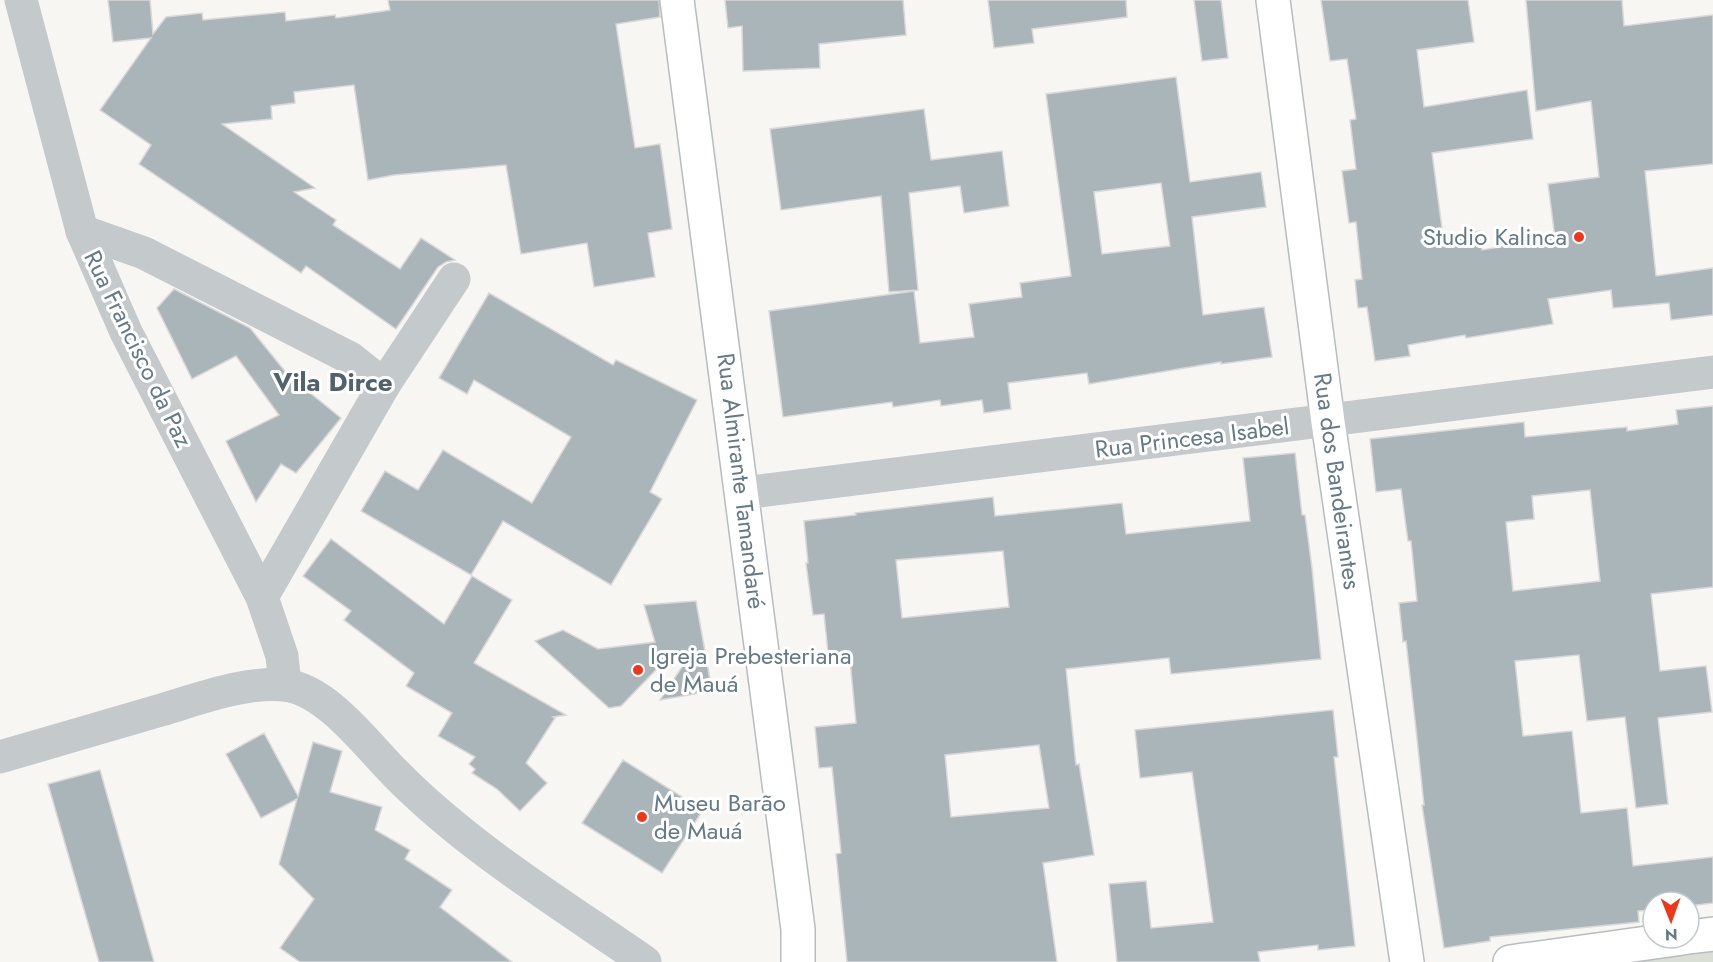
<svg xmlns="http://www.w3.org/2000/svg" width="1713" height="962" font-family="Jost,sans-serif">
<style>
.green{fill:#d9dfd4}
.building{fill:#aab5b9;stroke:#d8d8d6;stroke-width:1.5;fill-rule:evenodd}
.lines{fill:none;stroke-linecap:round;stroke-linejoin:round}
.major-casing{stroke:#b7bcbf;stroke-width:36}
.minor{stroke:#c4c9cc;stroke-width:33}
.major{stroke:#fff;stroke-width:33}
.poi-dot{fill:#f23518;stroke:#fff;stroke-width:2}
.labels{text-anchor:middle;stroke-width:6;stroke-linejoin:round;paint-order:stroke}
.poi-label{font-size:24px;fill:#637a87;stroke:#fff;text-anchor:start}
.street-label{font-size:24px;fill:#637a87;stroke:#fff}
.neighbourhood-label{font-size:26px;font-weight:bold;fill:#52626b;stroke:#fff}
</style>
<rect width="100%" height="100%" fill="#f7f6f3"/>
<path class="green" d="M1713 940V962H1583Z"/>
<g class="building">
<path d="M108 0H150L153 34 166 17 202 13 203 20 285 12 286 21 335 15 336 18 390 10 388 0H659L660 17 616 24 635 148 660 144 672 229 648 233 655 277 594 287 587 243 521 254 506 165 394 175 368 180 354 85 294 92 295 103 271 106 272 119 222 124 315 188 294 192 336 220 333 225 400 269 421 238 455 260 446 262 438 267 396 329 306 266 301 273 139 164 151 145 100 110 151 38 113 42Z"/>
<path d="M725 0H903L906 35 819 44 820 68 743 71 742 26 728 28Z"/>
<path d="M988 0H1126L1127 17 1032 29 1034 43 994 48Z"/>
<path d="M1194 0H1221L1228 58 1202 61Z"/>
<path d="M1321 0H1468L1474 42 1417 50 1424 107 1527 90 1533 139 1432 153 1443 236 1480 231 1482 250 1555 238 1548 184 1599 177 1591 101 1536 111 1526 0H1622L1624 26 1713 15V164L1645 171 1656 276 1713 268V315L1671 320 1669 303 1613 308 1611 290 1548 299 1553 324 1466 338 1465 335 1408 345 1410 356 1375 361 1367 307 1358 308 1355 280 1362 279 1356 222 1349 223 1342 171 1356 169 1350 120 1356 119 1347 59 1330 61Z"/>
<path d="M1176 77 1190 182 1261 172 1266 207 1192 217 1203 315 1264 307 1272 357 1221 364V362L1089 384 1087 373 1008 383 1011 409 984 413 982 400 941 406 940 400 893 407 892 402 783 417 769 311 914 291 920 343 974 337 969 304 1022 297 1020 283 1071 276 1046 94ZM1161 183 1170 246 1102 254 1094 192Z"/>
<path d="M924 109 931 160 1002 151 1009 206 964 213 960 186 909 193 918 290 889 292 881 196 781 210 770 129Z"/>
<path d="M174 289 250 328 288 375 341 418 296 473 281 464 256 502 226 441 279 415 236 356 192 379 157 308Z"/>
<path d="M489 293 613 365 616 360 697 400 650 492 662 499 611 585 503 521 471 575 361 511 385 471 418 490 443 450 532 503 571 437 474 380 467 394 439 378Z"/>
<path d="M1713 406V587L1651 594 1660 671 1706 666 1712 712 1658 718 1668 804 1636 808 1625 717 1587 721 1579 655 1515 661 1523 736 1572 731 1581 813 1627 808 1633 866 1713 857V903L1689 906V902H1653V910L1638 911 1639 922 1490 937V941L1444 948 1422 805H1424L1416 729 1406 641 1403 642 1399 603 1417 601 1411 541H1408L1401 489 1376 492 1370 439 1524 422 1525 437 1627 427V431L1678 424 1676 410ZM1590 490 1600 581 1513 591 1506 522 1534 519 1532 496Z"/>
<path d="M1295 453 1302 515H1305L1312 568 1321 659 1171 674 1169 658 1066 669 1076 765 1079 764 1094 855 1043 863 1057 962H847L836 854 841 853 832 767 819 768 815 727 856 723 850 660 829 662 824 614 813 615 806 563H808L804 521 856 515 855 513 993 497 995 516 1122 503 1126 534 1250 521 1243 458ZM1003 551 1009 607 902 618 896 560ZM1039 745 1049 808 951 817 945 755Z"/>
<path d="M331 539 444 624 472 576 512 600 474 663 566 715 553 717 555 718 526 763 547 783 520 811 497 789 472 773 475 769 469 764 475 757 438 736 452 713 406 686 414 673 344 620 351 611 303 576Z"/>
<path d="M696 601 712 691 660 700 686 661 674 651 621 706 609 708 535 641 563 630 598 649 655 642 644 605Z"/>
<path d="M1333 710 1338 757H1334L1355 946 1318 950V945L1258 952 1260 962H1117L1109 884 1146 881 1151 928 1213 922 1192 772 1140 778 1135 730Z"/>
<path d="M264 733 298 796 313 742 342 751 330 792 382 807 375 830 410 850 405 859 452 890 440 907 512 962H300L280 948 314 899 279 864 297 799 261 818 226 754Z"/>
<path d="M623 760 703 810 662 873 582 823Z"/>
<path d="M100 770 154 962H99L48 784Z"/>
</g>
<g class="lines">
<defs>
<g id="major">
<path d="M677 0 798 929V962"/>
<path d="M1273 0 1328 422 1407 962"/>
<path d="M1689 937 1713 934"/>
<path d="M1510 962 1683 938"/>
</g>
</defs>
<use href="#major" class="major-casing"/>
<g class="minor">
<path d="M21 0 82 231 126 332 262 597 282 656 285 685"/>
<path d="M82 231 144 253 350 358 384 385"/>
<path d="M743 493 1713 372"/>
<path d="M262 597 384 385 454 279"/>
<path d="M0 757C54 741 107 726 161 710 198 699 246 681 285 685 327 690 367 745 396 774 469 848 560 903 645 962"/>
</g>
<use href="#major" class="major"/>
</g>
<g class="poi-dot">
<circle cx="1579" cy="237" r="6"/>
<circle cx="638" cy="670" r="6"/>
<circle cx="642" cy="817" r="6"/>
</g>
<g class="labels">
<g class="poi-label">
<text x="1567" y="245" text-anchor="end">Studio Kalinca</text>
<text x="650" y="664">Igreja Prebesteriana<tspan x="650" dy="28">de Mauá</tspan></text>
<text x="654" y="811">Museu Barão<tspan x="654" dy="28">de Mauá</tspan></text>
</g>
<g class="street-label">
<text transform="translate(138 349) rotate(64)" y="8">Rua Francisco da Paz</text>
<text transform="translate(1192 438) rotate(-7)" y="8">Rua Princesa Isabel</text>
<text transform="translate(741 481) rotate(83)" y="8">Rua Almirante Tamandaré</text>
<text transform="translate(1337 481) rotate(82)" y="8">Rua dos Bandeirantes</text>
</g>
<g class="neighbourhood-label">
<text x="333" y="391">Vila Dirce</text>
</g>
</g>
<g transform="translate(1671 920) rotate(179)"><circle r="28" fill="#ffffff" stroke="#c1cacf" stroke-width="1.5"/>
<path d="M0-4.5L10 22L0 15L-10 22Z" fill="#f23518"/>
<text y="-9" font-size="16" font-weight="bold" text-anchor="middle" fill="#637a87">N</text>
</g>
</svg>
